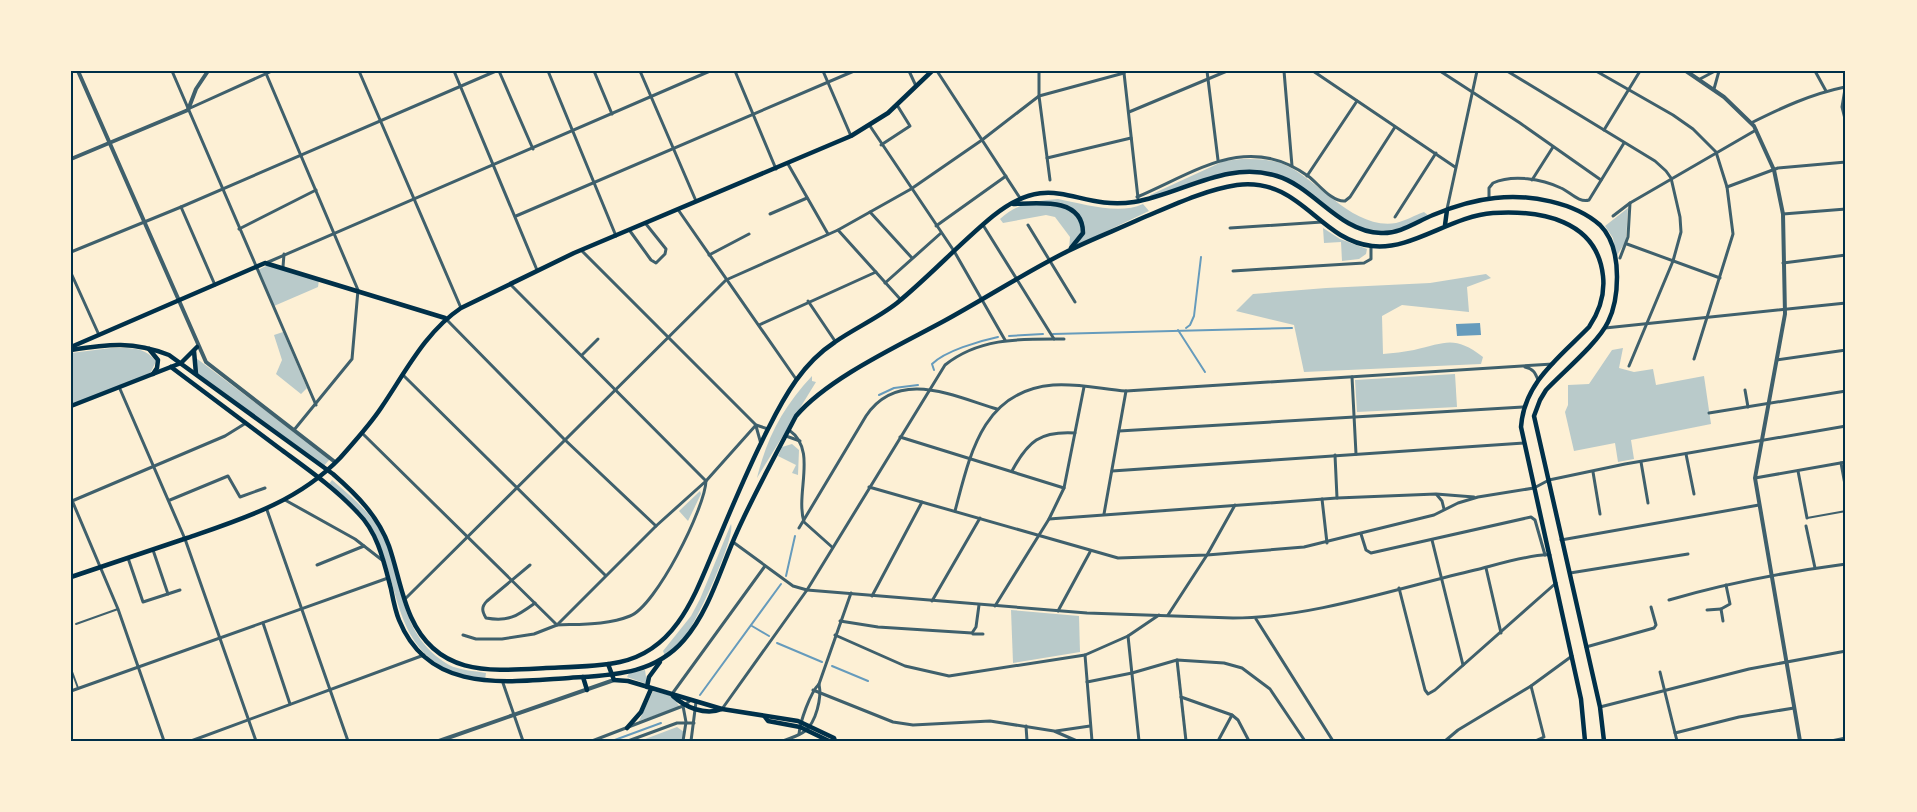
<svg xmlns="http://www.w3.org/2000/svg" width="1917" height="812" font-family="Literata,serif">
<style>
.green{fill:#b9caca}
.water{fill:#669bbc}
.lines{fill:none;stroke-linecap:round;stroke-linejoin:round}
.stream{stroke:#669bbc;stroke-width:2}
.service{stroke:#3f606c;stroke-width:2}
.minor{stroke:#3f606c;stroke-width:3}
.tertiary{stroke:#3f606c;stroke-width:4}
.secondary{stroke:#003049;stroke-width:4.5}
.neatline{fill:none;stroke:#003049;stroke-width:2}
</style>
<rect width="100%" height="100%" fill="#fdf0d5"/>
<g class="green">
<path d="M1242 159C1256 159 1270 159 1283 164 1319 179 1352 230 1396 223 1405 221 1415 215 1424 212L1429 216 1406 227 1381 232 1359 227 1335 213 1291 181 1276 174 1229 172 1151 197 1150 195 1224 161Z"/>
<path d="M1058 199C1084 204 1119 215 1143 204L1149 211 1069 249 1070 237 1055 217 1046 215 1003 223 1000 219C1017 203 1036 201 1058 199Z"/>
<path d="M1628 208 1626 241 1616 257 1613 238 1605 226Z"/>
<path d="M1323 228 1340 239 1367 249 1366 254 1359 259 1342 261 1341 242 1324 243Z"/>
<path d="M268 265 319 280 318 287 274 306 258 270Z"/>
<path d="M1486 274 1491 278 1467 287 1469 312 1402 305 1382 316 1383 354C1393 353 1404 352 1414 350 1446 343 1454 335 1483 357L1481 364 1304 372 1294 325 1236 311 1253 294 1326 288 1430 283Z"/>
<path d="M283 332 307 388 301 394 276 374 282 360 274 335Z"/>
<path d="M111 348C129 348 144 346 156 361L151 372 142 378 71 405V353Z"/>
<path d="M1623 348 1619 368 1634 372 1653 369 1656 385 1704 376 1711 424 1631 440 1634 459 1618 462 1615 443 1574 451 1565 412 1568 405V385L1589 384 1612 350Z"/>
<path d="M196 358 330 459 323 467 197 373Z"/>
<path d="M1455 374 1457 407 1357 412 1355 380Z"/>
<path d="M812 376V381L816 382 757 478C767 437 783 407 812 376Z"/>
<path d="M792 444 799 450 798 475 792 473 796 465 778 456 782 447Z"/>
<path d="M332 480C349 495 367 509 379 529 406 577 394 632 449 665 459 670 475 671 486 673L485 680C474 677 460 675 449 670 393 644 399 582 375 534 365 513 346 498 329 484Z"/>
<path d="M700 491 701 494 688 521 679 511Z"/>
<path d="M731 524C736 537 696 623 685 637 679 644 672 650 665 656L663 651 691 616 700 599Z"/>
<path d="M1011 610 1079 616 1080 652 1013 663Z"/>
<path d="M645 670 647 684 627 677 629 673Z"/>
<path d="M653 691 672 696 680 707 639 721Z"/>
<path d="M677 727 684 732 681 741H640Z"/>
</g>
<path class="water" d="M1480 323 1481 335 1457 336 1456 324Z"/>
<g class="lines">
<g class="stream">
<path d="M1186 328 1190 325 1194 316 1201 257"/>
<path d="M1178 330 1205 372"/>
<path d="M1053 334 1292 328"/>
<path d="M1009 336 1043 334"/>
<path d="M934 370 932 364C945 351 979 341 998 337"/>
<path d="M879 395 894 388 918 385"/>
<path d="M786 576 795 536"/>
<path d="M752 626 769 636"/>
<path d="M777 643 822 662"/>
<path d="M832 666 868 681"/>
<path d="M700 695 781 584"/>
<path d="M612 741 661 723"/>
</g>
<g class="service">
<path d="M1807 518 1846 511"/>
<path d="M76 624 118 609"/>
<path d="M71 669 78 688"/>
</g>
<g class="minor">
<path d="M172 71 316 405"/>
<path d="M265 71 358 290 352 359 294 430"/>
<path d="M359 71 461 308"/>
<path d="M454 71 537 270"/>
<path d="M499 71 533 149"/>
<path d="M548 71 616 236"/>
<path d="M594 71 612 114"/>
<path d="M640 71 696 201"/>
<path d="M735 71 776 169"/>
<path d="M823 71 851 136"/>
<path d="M909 71 916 86"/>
<path d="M937 71 1020 198"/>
<path d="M1039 71V96L1050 180"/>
<path d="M1207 71 1218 160"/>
<path d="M1284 71 1292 166"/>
<path d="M1313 71 1455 167"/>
<path d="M1440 71 1520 123 1601 180"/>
<path d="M1507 71 1655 161 1666 171 1671 178 1680 217 1681 232 1673 261 1629 366"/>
<path d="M1596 71 1673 115 1693 129 1716 152 1727 187 1733 234 1694 359"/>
<path d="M1815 71 1826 91"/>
<path d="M1124 73 1138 198"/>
<path d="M1700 79 1715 71"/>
<path d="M1846 83 1842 107 1846 123"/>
<path d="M1714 89 1719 71"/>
<path d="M188 109 272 71"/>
<path d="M1129 112 1227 71"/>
<path d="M1751 123C1781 108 1811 94 1845 87"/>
<path d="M870 126 954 251 1005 340"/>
<path d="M1604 130 1640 71"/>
<path d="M881 145 910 126 897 105"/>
<path d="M1047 158 1131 138"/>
<path d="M788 164 828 234"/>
<path d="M1307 176 1357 101"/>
<path d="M1532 180 1553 147"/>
<path d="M1727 187 1778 168 1846 162"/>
<path d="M1137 197C1196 172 1247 132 1308 176 1318 183 1331 202 1345 201L1350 197 1395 127"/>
<path d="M1489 199V188L1493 183C1513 174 1542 179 1561 188 1570 192 1579 203 1589 200L1624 143"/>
<path d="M181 207 215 285"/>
<path d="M1447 209 1477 71"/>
<path d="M679 211 796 379"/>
<path d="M870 212 912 258"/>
<path d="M770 214 807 198"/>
<path d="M1783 214 1846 209"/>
<path d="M516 216 854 71"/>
<path d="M1613 216 1630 203 1756 130"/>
<path d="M1395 217 1436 153"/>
<path d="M983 225 1054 339"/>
<path d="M1028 225 1075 302"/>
<path d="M936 226 1006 176"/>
<path d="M1230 228 1322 222"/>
<path d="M239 229 316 190"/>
<path d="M838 230 901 300"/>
<path d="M630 231 651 260 656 263 665 254 666 249 646 224"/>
<path d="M1627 244 1720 278"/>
<path d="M581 250 756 425 768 429"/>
<path d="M71 252 181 207 496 71"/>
<path d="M709 255 749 234"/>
<path d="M1620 258 1628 237 1630 203"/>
<path d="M266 263 710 71"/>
<path d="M1783 263 1846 255"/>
<path d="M283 267 284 254"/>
<path d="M1233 271 1364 263 1371 259V246"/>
<path d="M71 273 99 335"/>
<path d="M885 283 941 233"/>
<path d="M808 301 835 341"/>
<path d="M446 319 564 439 656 526"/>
<path d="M759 325 876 272"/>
<path d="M1605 328 1846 303"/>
<path d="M582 355 598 339"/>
<path d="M1777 360 1846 350"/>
<path d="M1525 367C1533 369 1535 372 1538 380"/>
<path d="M403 375 605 575"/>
<path d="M1352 377 1356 454"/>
<path d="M120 389 185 539 256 741"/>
<path d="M1745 390 1748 407"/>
<path d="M1709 413 1846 391"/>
<path d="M756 426 761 444"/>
<path d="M789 430C818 450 795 492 804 522L832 547"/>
<path d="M1119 431 1523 407"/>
<path d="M362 433 557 625C581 624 608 625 630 616 656 606 705 508 706 481L510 284"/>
<path d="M786 436 800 441"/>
<path d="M900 437 1064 488"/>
<path d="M1686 454 1694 494"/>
<path d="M1335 455 1337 498"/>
<path d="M1641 462 1648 503"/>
<path d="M1841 463 1846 490"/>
<path d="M1012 471C1028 441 1040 431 1075 433"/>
<path d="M1112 471 1524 443"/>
<path d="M1798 471 1807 518"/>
<path d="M1593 472 1600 514"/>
<path d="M1755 478 1846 462"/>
<path d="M869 487 1118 558 1207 555 1304 547 1434 515 1458 503 1478 497 1534 488 1549 480 1625 464 1846 426"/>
<path d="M1437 495 1442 501 1444 509"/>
<path d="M71 498 118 609 164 741"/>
<path d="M1322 499 1327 543"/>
<path d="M170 500 228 476 240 497 265 488"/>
<path d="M285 500 355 539 382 560"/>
<path d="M72 501 225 436 246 423"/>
<path d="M267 510 348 741"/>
<path d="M955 511C970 455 982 391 1053 385 1077 383 1102 389 1126 391L1553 364"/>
<path d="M1104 514 1126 391"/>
<path d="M1049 519 1337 498 1436 494 1474 497"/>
<path d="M1806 526 1815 568"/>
<path d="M799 528 866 416C898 368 953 396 997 409"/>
<path d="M1361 534 1366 550 1371 553 1531 517 1535 520 1545 555"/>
<path d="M1432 540 1463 665"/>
<path d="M1561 540 1759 505"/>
<path d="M733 542 793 586 807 590 1087 613 1233 618C1311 618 1398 588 1475 570 1492 566 1534 553 1550 555"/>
<path d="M153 550 168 594"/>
<path d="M128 558 143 602 180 590"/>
<path d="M317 565 364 546"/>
<path d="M530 565 487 601C481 607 482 611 486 618 509 622 517 616 535 603"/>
<path d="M1486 568 1501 633"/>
<path d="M1570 573 1688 554"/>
<path d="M1399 588 1425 690 1428 694 1435 690 1556 583"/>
<path d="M872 596 922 502"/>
<path d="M405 599 726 280 838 230 911 189 982 140 1039 96 1124 73"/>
<path d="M1669 600C1727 583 1786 572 1846 564"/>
<path d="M932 601 980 518"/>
<path d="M995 606 1049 519 1064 488 1084 387"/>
<path d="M1707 610 1721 609"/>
<path d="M1058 611 1090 552"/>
<path d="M1168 615 1207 555 1235 505"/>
<path d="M1256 619 1333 741"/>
<path d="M840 621 878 627 972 633 976 627 979 605"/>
<path d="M1723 621 1721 609 1730 604 1726 585"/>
<path d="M263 623 290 704"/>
<path d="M973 634H983"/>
<path d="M463 635 476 639H502L534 634 557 625 656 526 706 481 756 425"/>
<path d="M835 635 905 666 949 676 1085 655 1128 636 1159 615"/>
<path d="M1128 636 1139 741"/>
<path d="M1586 647 1654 628 1656 625 1651 607"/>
<path d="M1085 655 1092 741"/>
<path d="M1177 660 1186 741"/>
<path d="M1660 672 1677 741"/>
<path d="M1087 682 1132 673 1177 660 1224 663 1242 668 1270 689 1305 741"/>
<path d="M503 683 523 741"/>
<path d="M1531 686 1544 737 1535 741"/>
<path d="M813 690 893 722 913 725 990 721 1054 731 1077 741"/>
<path d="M71 691 388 578"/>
<path d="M672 694 765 566"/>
<path d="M1181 697 1232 715 1238 720 1249 741"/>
<path d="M1600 707 1749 669 1846 651"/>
<path d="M722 709 807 590 945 365C980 337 1022 339 1064 339"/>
<path d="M1026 726 1027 741"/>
<path d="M1056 731 1090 726"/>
<path d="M1675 733 1739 717 1794 708"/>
<path d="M799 734C800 722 810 693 819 684"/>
<path d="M191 741 424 655"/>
<path d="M592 741 683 706 691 700"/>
<path d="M628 741 677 723H694"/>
<path d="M683 741 686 722 683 706"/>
<path d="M691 741 696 702"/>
<path d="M783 741C790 738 799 736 805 731 816 722 822 698 819 684L851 593"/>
<path d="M1218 741 1232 715"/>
<path d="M1445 741 1458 730 1531 686 1572 656"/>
<path d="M1831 741 1846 738"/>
</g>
<g class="tertiary">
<path d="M78 71 206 362 335 462"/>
<path d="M1686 71 1724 97 1754 126 1774 170 1783 214 1785 314 1755 478 1800 741"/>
<path d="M71 159 188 110 196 89 208 71"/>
<path d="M439 741 614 680"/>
</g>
<g class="secondary">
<path d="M1013 204C1038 203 1083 197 1083 233L1071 248"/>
<path d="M1445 225 1447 210"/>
<path d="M71 347 265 263 445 318"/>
<path d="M149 349 158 360 157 368 153 374"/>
<path d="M71 350C109 344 133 341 169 355L333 474C357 495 378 516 389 546 397 569 401 595 411 617 438 677 491 671 546 668 570 667 596 667 620 662 680 649 697 588 719 538 734 502 750 464 768 429 785 395 803 363 835 342 855 328 878 318 897 303 931 275 960 243 993 216 1053 168 1075 211 1134 202 1182 194 1227 160 1277 176 1314 187 1339 232 1381 233 1400 234 1416 222 1433 215 1452 207 1475 200 1495 198 1529 194 1574 202 1600 225 1613 238 1617 259 1617 277 1617 292 1615 308 1608 322 1598 343 1563 372 1546 390L1540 400 1534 416 1600 707 1604 741"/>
<path d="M194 351 196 374"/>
<path d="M171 367C207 394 243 421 279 448 306 468 335 488 358 513 378 533 384 562 391 589 393 599 395 610 399 620 429 694 505 682 569 678 612 675 654 675 684 640 710 610 721 567 737 532 755 492 776 454 796 416 828 378 900 345 944 321 986 298 1026 272 1068 251 1092 239 1116 230 1140 219 1171 206 1204 190 1237 185 1301 177 1318 240 1372 246 1411 251 1451 216 1493 213 1541 210 1597 220 1603 276 1605 294 1599 312 1589 327 1560 357 1524 382 1521 427L1581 699 1585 741"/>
<path d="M71 406 181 363 197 347"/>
<path d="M71 577C110 564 148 551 187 538 242 519 298 502 340 458 354 442 369 426 381 408 405 373 425 332 461 308L574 253 851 136 888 113 932 71"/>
<path d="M608 664 614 680 628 681 722 709 798 721 834 738 835 741"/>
<path d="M583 677 587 690"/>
<path d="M647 687 649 677 660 662"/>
<path d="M673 696C685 707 705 716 722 709"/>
<path d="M765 717 768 721 800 727 829 741"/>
<path d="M627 728 641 712 651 689"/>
</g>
</g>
<rect width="1917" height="812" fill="none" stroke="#fdf0d5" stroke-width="145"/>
<rect x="72" y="72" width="1772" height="668" class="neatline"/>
</svg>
